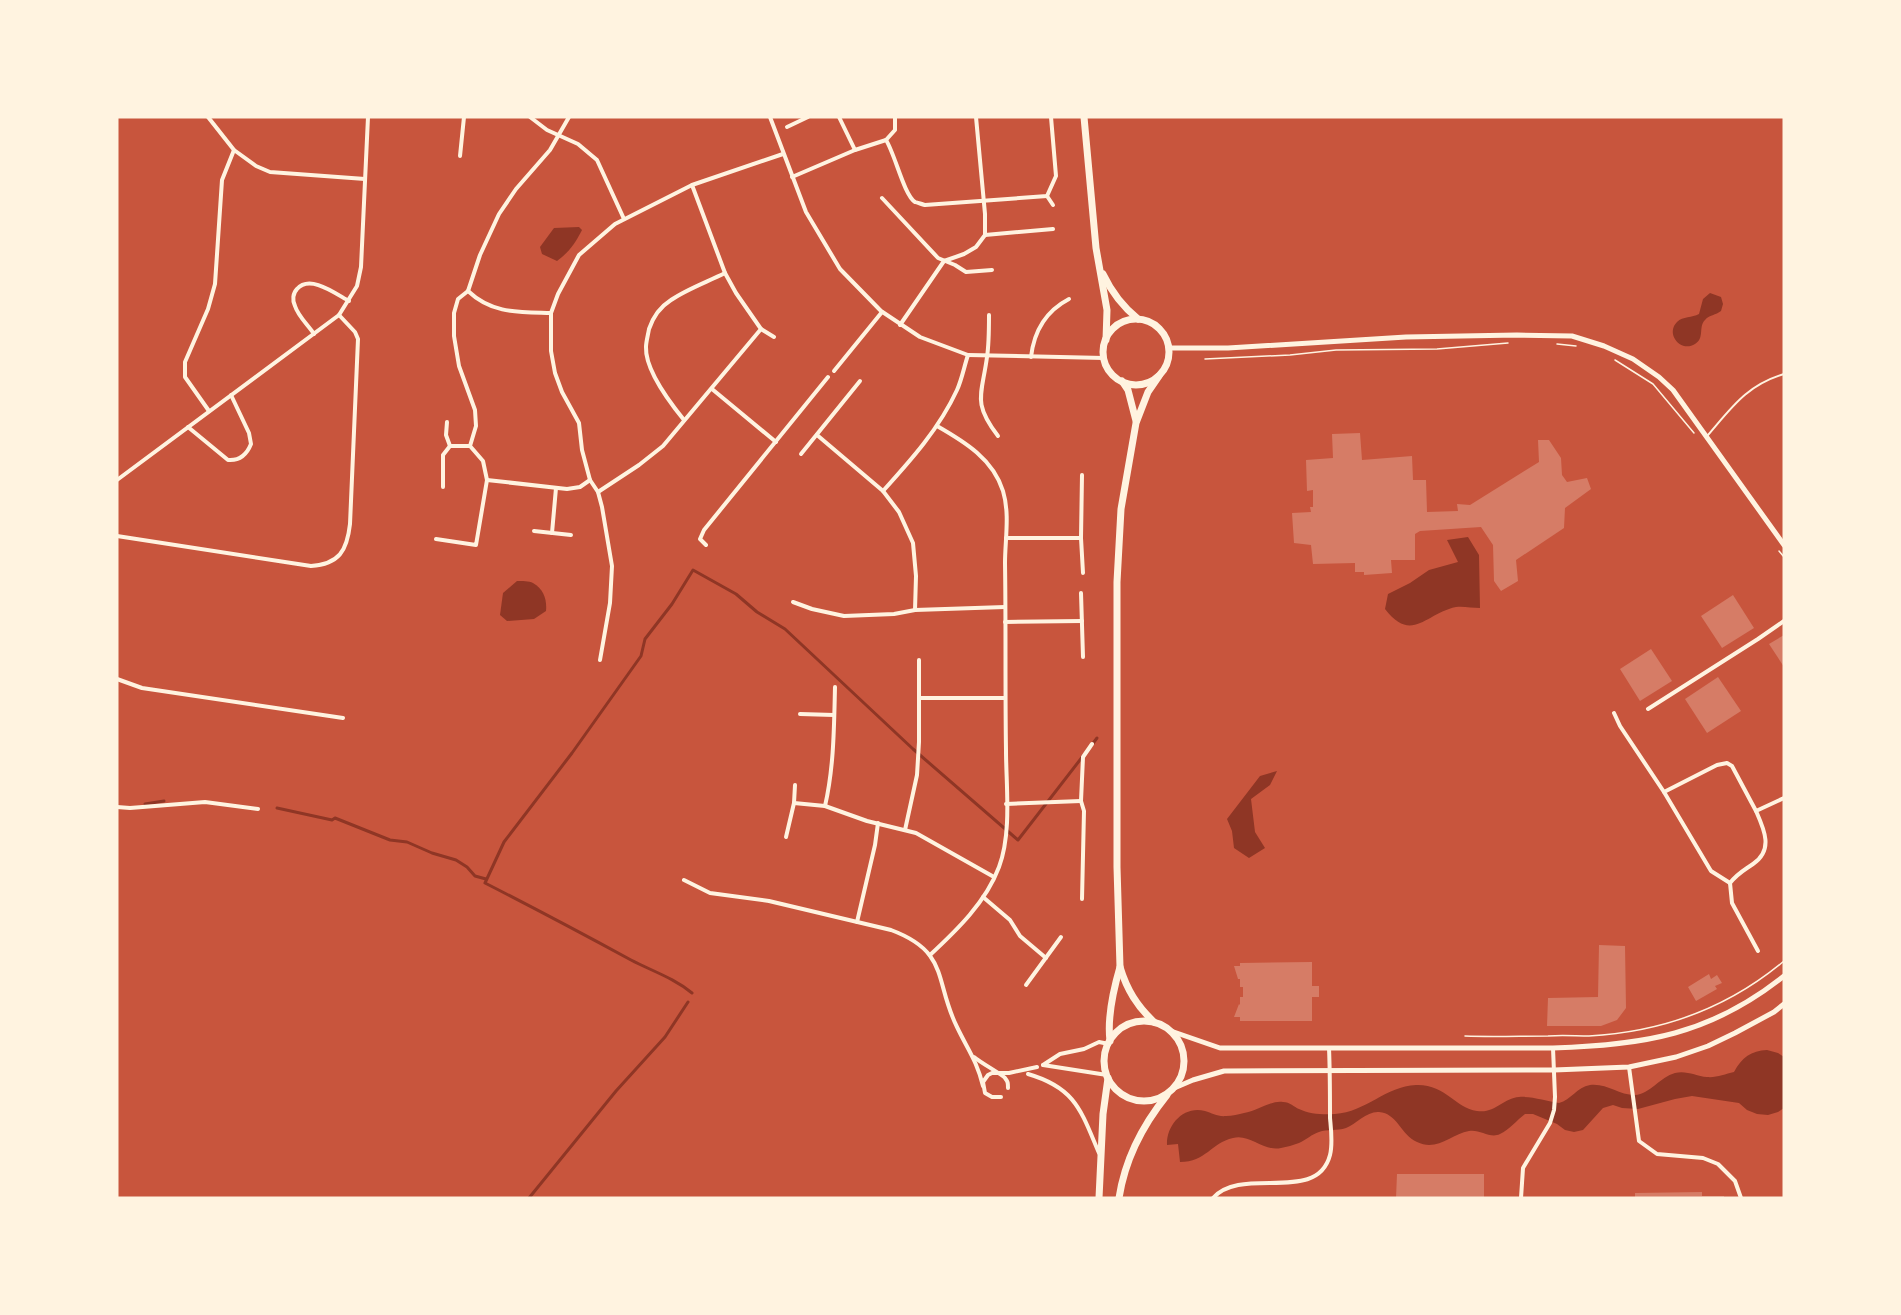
<svg xmlns="http://www.w3.org/2000/svg" width="1901" height="1315" font-family="Rubik,sans-serif">
<style>
.water{fill:#8f3625}
.lines{fill:none;stroke-linecap:round;stroke-linejoin:round}
.stream{stroke:#8f3625;stroke-width:3}
.building{fill:#d67c66}
.path{stroke:#fff3e0;stroke-width:1.5}
.service{stroke:#fff3e0;stroke-width:2}
.minor{stroke:#fff3e0;stroke-width:4}
.tertiary{stroke:#fff3e0;stroke-width:5}
.trunk{stroke:#fff3e0;stroke-width:7}
</style>
<rect width="100%" height="100%" fill="#c8553d"/>
<g class="water">
<path d="M579 227 582 230C575 244 569 252 557 261L542 254 540 247 554 228Z"/>
<path d="M1710 293 1721 297 1723 304 1721 311C1716 315 1709 315 1705 320 1698 327 1705 338 1695 344 1681 353 1665 334 1677 322 1683 316 1692 318 1699 314L1703 299Z"/>
<path d="M1468 537 1479 555 1480 608C1472 608 1463 606 1456 607 1426 613 1412 644 1385 609L1388 594 1410 583 1429 570 1458 562 1447 540Z"/>
<path d="M517 581C522 581 529 581 533 583 544 589 547 600 546 611L534 619 507 621 500 615 503 593Z"/>
<path d="M1277 771 1270 785 1251 799 1255 832 1265 848 1249 858 1234 848 1232 831 1227 819 1260 776Z"/>
<path d="M1767 1050 1778 1053 1784 1057V1108L1778 1112 1768 1115 1757 1114 1747 1110 1739 1103 1692 1096 1675 1099 1638 1109 1622 1108 1613 1105 1603 1108 1583 1130 1574 1132 1565 1130 1557 1124 1533 1114H1525C1517 1120 1509 1130 1500 1134 1490 1139 1480 1129 1469 1131 1451 1134 1437 1152 1417 1142 1401 1135 1397 1113 1379 1112 1367 1111 1356 1124 1346 1128 1337 1131 1327 1129 1319 1132 1312 1134 1306 1140 1299 1143 1293 1145 1287 1147 1281 1148 1264 1152 1249 1133 1233 1138 1211 1143 1206 1162 1180 1162L1178 1144 1167 1145C1166 1125 1184 1105 1205 1111 1212 1113 1218 1117 1226 1116 1232 1116 1239 1114 1244 1113 1257 1111 1271 1100 1283 1102 1290 1102 1294 1107 1299 1109 1309 1114 1324 1115 1335 1114 1366 1112 1386 1086 1416 1085 1446 1084 1455 1108 1477 1111 1495 1114 1503 1098 1519 1097 1531 1096 1547 1101 1559 1103 1571 1100 1577 1087 1590 1085 1607 1083 1618 1095 1635 1095 1650 1094 1660 1077 1675 1073 1686 1070 1696 1076 1707 1077 1716 1078 1725 1074 1734 1072 1742 1057 1751 1051 1767 1050Z"/>
</g>
<g class="lines">
<g class="stream">
<path d="M1091 746 1097 738"/>
<path d="M145 804 164 801"/>
<path d="M277 808 332 820 335 818 390 840 407 842 432 853 456 860 467 867 475 876 486 879"/>
<path d="M692 993C674 978 652 971 631 960 583 934 534 908 485 883L504 842 572 753 641 656 645 639 672 604 693 570 736 594 757 612 785 629 913 749 1018 840 1083 756"/>
<path d="M529 1198 616 1091 665 1037 688 1002"/>
</g>
</g>
<g class="building">
<path d="M1360 433 1362 460 1412 456 1413 480H1426L1427 512 1458 511 1457 504 1470 505 1539 462 1538 440H1549L1561 458 1562 475 1567 482 1587 478 1591 489 1565 508 1564 528 1516 560 1518 581 1501 591 1494 581 1493 545 1481 527 1420 531 1415 534V560H1391L1392 573 1364 575V572H1355V563L1313 564 1311 545 1294 543 1292 513 1311 512 1310 507H1313V490L1307 491 1306 460 1333 458 1332 434Z"/>
<path d="M1733 595 1754 628 1722 648 1701 616Z"/>
<path d="M1784 635V667L1769 644Z"/>
<path d="M1651 649 1672 681 1640 701 1620 669Z"/>
<path d="M1718 677 1741 711 1707 733 1685 699Z"/>
<path d="M1599 945 1625 946 1626 1008 1617 1020 1601 1026H1547L1548 998 1598 997Z"/>
<path d="M1312 962V986H1319V997H1312V1021H1240V1017H1234L1239 1004 1240 1005V997H1243V987H1240V979H1238L1234 966H1240V963Z"/>
<path d="M1709 974 1711 979 1717 975 1722 983 1715 986 1717 989 1696 1001 1688 987Z"/>
<path d="M1397 1174H1484V1198H1396Z"/>
<path d="M1702 1192V1196H1724V1198H1635V1193Z"/>
</g>
<g class="lines">
<g class="path">
<path d="M1557 344 1576 346"/>
<path d="M1205 359 1290 355 1336 350 1437 349 1508 343"/>
<path d="M1615 360 1653 384 1694 433"/>
<path d="M1779 551 1784 557"/>
<path d="M1465 1036C1492 1037 1520 1036 1548 1036 1562 1035 1576 1036 1589 1036 1662 1032 1728 1008 1784 961"/>
</g>
<path class="service" d="M1708 435C1732 407 1747 385 1784 374"/>
<g class="minor">
<path d="M208 117 234 150 256 166 270 172 365 179"/>
<path d="M530 117 547 130 578 144 597 160 624 219"/>
<path d="M770 117 806 212 840 269 881 311 920 337 968 355 1104 358"/>
<path d="M839 117 855 150"/>
<path d="M787 127 808 117"/>
<path d="M886 140C895 154 904 195 915 202 916 202 924 205 925 205L1047 196 1056 176 1051 117"/>
<path d="M460 156 464 117"/>
<path d="M792 177 855 150 886 140 895 130V117"/>
<path d="M1047 196 1053 205"/>
<path d="M882 198 938 258 955 265 966 272 992 270"/>
<path d="M985 235 1053 229"/>
<path d="M468 291C492 314 519 312 551 313"/>
<path d="M989 315C989 329 989 344 987 357 982 395 972 402 998 436"/>
<path d="M900 325 944 261 964 254 976 247 985 235V214L976 117"/>
<path d="M761 329 774 337"/>
<path d="M314 334C308 325 298 316 295 306 292 300 293 293 297 289 310 274 336 294 349 301"/>
<path d="M1031 357C1034 331 1046 311 1069 299"/>
<path d="M834 371 882 312"/>
<path d="M712 389 776 442"/>
<path d="M209 411 185 377V362L208 309 215 284 222 180 234 150"/>
<path d="M684 420C671 404 645 370 646 347 646 342 648 335 649 329 653 317 660 307 671 300 687 289 707 282 725 273"/>
<path d="M447 422 446 435 450 446"/>
<path d="M188 427 228 460C240 461 247 454 251 444L249 433 231 395"/>
<path d="M817 435 883 491 899 512 913 543 916 576 915 610"/>
<path d="M801 454 860 381"/>
<path d="M1082 475 1081 538 1083 573"/>
<path d="M117 480 339 315 357 286 361 267 368 117"/>
<path d="M487 480 567 489 580 487 590 480"/>
<path d="M443 487V455L450 446H470"/>
<path d="M883 491C911 460 939 429 957 390 962 379 964 367 968 355"/>
<path d="M598 492 639 465 663 446 761 329 736 293 725 273 692 185"/>
<path d="M534 531 571 535"/>
<path d="M552 533 556 488"/>
<path d="M117 536 311 566C339 564 347 551 350 524L358 339 355 332 339 315"/>
<path d="M1006 538H1081"/>
<path d="M436 539 476 545 487 480 483 461 470 446 476 426 475 410 459 366 454 336V313L458 299 468 291 480 255 499 214 516 189 550 150 569 117"/>
<path d="M706 545 700 539 704 530 828 377"/>
<path d="M1081 593 1083 657"/>
<path d="M793 602 812 609 844 616 894 614 915 610 1005 607"/>
<path d="M1005 622 1082 621"/>
<path d="M600 660 610 603 612 566 602 507 598 492 590 480 582 450 579 423 562 392 555 373 551 351V313L558 294 579 255 615 224 692 185 783 154"/>
<path d="M117 679 142 688 343 718"/>
<path d="M920 698H1005"/>
<path d="M1648 709 1758 639 1784 621"/>
<path d="M1614 713 1620 726 1664 792"/>
<path d="M800 714 834 715"/>
<path d="M794 803 825 806 867 821 916 833 994 877"/>
<path d="M1006 804 1081 801"/>
<path d="M825 806C834 767 834 727 835 687"/>
<path d="M117 807 130 808 205 802 258 809"/>
<path d="M905 830 917 775 919 742V660"/>
<path d="M786 837 794 803 795 785"/>
<path d="M684 880 710 893 769 901 891 930C950 952 934 981 957 1027 968 1050 977 1061 983 1086"/>
<path d="M1730 883 1711 871 1664 792 1717 765 1727 763 1732 766 1756 811"/>
<path d="M1730 883C1738 873 1743 871 1753 864 1774 850 1764 829 1756 811L1784 798"/>
<path d="M1730 883 1732 903 1758 951"/>
<path d="M983 897 1010 920 1020 936 1046 958"/>
<path d="M1082 899 1084 811 1081 801 1083 757 1092 744"/>
<path d="M857 922 875 845 878 823"/>
<path d="M930 955C957 930 986 902 999 867 1012 832 1006 786 1006 750 1005 687 1006 625 1005 563 1005 540 1010 514 1003 491 993 459 965 442 937 426"/>
<path d="M1026 985 1061 937"/>
<path d="M974 1057C981 1063 1003 1075 1005 1078 1008 1082 1008 1083 1008 1088"/>
<path d="M1043 1065 1060 1054 1084 1049 1099 1042 1109 1044"/>
<path d="M1043 1065 1107 1075"/>
<path d="M1629 1067 1639 1141 1657 1154 1703 1158 1718 1164 1735 1181 1741 1198"/>
<path d="M1028 1074C1076 1088 1081 1111 1099 1153"/>
<path d="M1001 1097H992L985 1093 983 1082 988 1075 992 1073H1009L1037 1067"/>
<path d="M1213 1198C1242 1165 1317 1205 1330 1155 1333 1143 1331 1129 1330 1118 1330 1094 1330 1071 1329 1048"/>
<path d="M1521 1198 1523 1168 1550 1123 1554 1110 1555 1097 1553 1048"/>
</g>
<g class="tertiary">
<path d="M1169 348H1228L1406 337 1517 335 1572 336 1604 346 1633 359 1659 377 1673 390 1784 545"/>
<path d="M1168 1030 1220 1048H1553C1644 1045 1710 1035 1784 976"/>
<path d="M1172 1089 1193 1080 1224 1071 1554 1070 1629 1067 1676 1057 1708 1046 1735 1033 1774 1012 1784 1004"/>
</g>
<g class="trunk">
<path d="M1084 117 1096 248 1107 310 1106 340"/>
<path d="M1103 274C1112 293 1122 306 1138 319"/>
<circle cx="1136" cy="352" r="33"/>
<path d="M1122 381 1128 390 1136 421"/>
<circle cx="1144" cy="1061" r="40"/>
<path d="M1154 1022C1137 1006 1127 990 1120 967L1117 867V582L1121 509 1136 423 1148 392 1159 376"/>
<path d="M1110 1041C1107 1017 1113 991 1120 967"/>
<path d="M1099 1198 1103 1114 1108 1078"/>
<path d="M1119 1198C1125 1159 1142 1126 1167 1095"/>
</g>
</g>
<rect width="1901" height="1315" fill="none" stroke="#fff3e0" stroke-width="237"/>
</svg>
